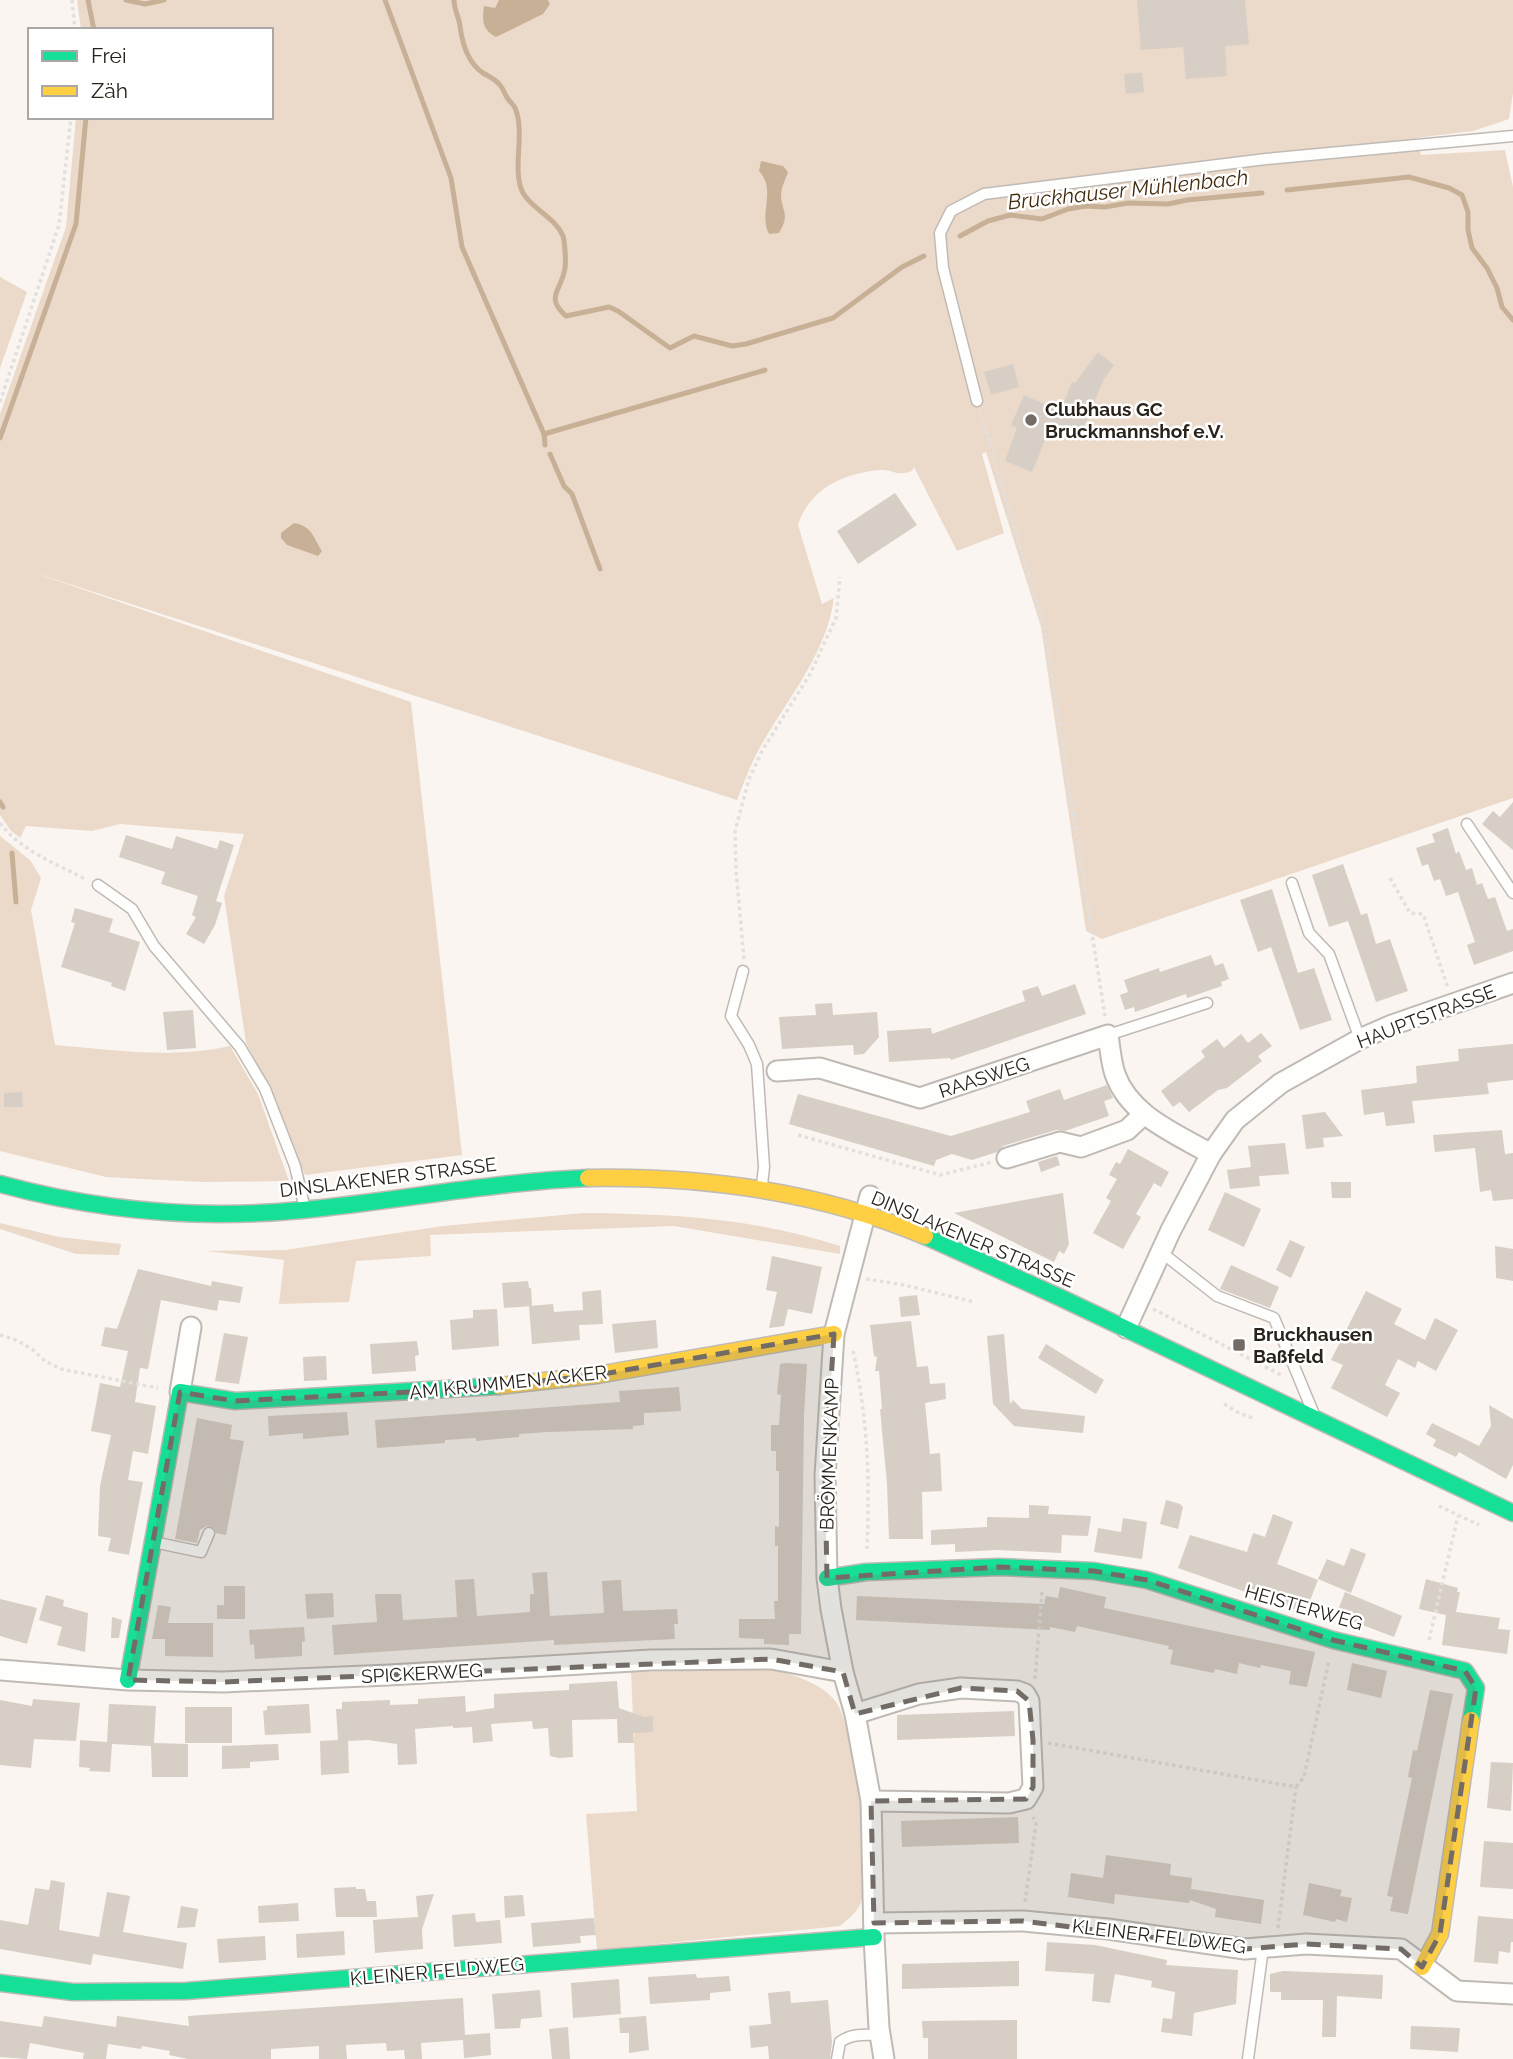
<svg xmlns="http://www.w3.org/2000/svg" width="1513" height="2059" font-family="Raleway,sans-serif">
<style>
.green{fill:#ebdaca}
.water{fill:#c8b096}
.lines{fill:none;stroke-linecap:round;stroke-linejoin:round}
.stream{stroke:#c8b096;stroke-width:5}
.building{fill:#d7cec5}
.lane-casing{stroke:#c0bab5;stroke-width:13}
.street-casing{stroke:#c0bab5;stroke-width:23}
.fast-casing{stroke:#c0bab5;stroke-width:19}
.slow-casing{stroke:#c0bab5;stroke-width:19}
.path{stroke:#e1e0de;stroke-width:3.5;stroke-dasharray:3.5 3.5;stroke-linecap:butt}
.lane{stroke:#fefefd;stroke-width:10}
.street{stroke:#fefefd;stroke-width:19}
.fast{stroke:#16e098;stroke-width:16}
.slow{stroke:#ffcf43;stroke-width:16}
.marked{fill:#736c66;fill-opacity:0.2;stroke:#736c66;stroke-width:5;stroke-dasharray:14 9;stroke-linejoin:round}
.poi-dot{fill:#736c66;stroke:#fff;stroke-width:2.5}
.labels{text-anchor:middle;stroke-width:5;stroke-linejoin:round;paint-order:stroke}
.poi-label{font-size:19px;font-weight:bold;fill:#2a231b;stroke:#fff;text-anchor:start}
.street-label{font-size:19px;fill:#2a231b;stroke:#fff}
.water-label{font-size:21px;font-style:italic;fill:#432b0e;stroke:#fff}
</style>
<rect width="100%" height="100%" fill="#faf5f0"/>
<g class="green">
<path d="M77 0H1513V93L1509 119 1473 131 1416 138 1421 155 1505 150 1513 187V798L1102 939 1086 931 1041 627 986 452 982 454 1004 533 957 551 914 467 912 471C895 477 894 469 880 470 844 473 809 489 798 525L822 604 834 598C826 656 786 700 759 749 750 766 744 782 737 800L29 571 411 702 462 1155 305 1175 267 1084 246 1043 224 896 244 834 120 824 92 831 26 826 20 838 11 831 0 815V414L66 227 76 117H271V30H81Z"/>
<path d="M0 277 27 292 0 368Z"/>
<path d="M0 836 30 860 41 878 31 910 55 1045C115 1050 170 1059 230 1046L258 1094 289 1181 201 1182 106 1177 0 1151Z"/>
<path d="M584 1213C674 1214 753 1218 840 1246V1254L674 1226 430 1235 431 1256 356 1261 349 1302 279 1304 284 1260 206 1251 285 1250 443 1226Z"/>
<path d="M0 1223 59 1237 121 1244 119 1255 76 1254 0 1229Z"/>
<path d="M771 1669C794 1675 827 1684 839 1707 856 1741 873 1867 861 1902 857 1913 848 1919 840 1926L597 1950 586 1814 637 1811 631 1672Z"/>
</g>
<g class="water">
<path d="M499 0H548L550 4 543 14 496 37C482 29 482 21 484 6L495 8Z"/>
<path d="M761 161 783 166 788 172C786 178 781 188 781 194 781 212 791 213 779 233L769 234C758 213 777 190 759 171Z"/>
<path d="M294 523C312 526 313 537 322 551L318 556 287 545 281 538V533Z"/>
</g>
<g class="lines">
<g class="stream">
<path d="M88 0 94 30"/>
<path d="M126 0 145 4 164 0"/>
<path d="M385 0 451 178 462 247 544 434 765 370"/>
<path d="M454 0C454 10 459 17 460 26 462 42 468 63 483 73 490 77 495 79 500 85 504 90 505 95 508 99 510 102 514 105 515 108 526 133 511 170 523 193 533 210 555 217 563 236 565 243 566 261 565 268 562 290 544 297 566 316L609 307 618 311 670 348 694 336 732 346 746 344 833 318 902 267 924 256"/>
<path d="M1287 190 1409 177 1449 188 1462 195 1468 212V230L1472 248 1487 268 1497 288 1502 307 1513 320"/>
<path d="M960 236 988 221 1010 215 1042 219 1068 209 1086 206 1105 207 1128 203 1168 204 1187 200 1262 193"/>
<path d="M544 434 545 445"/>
<path d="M0 438 76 224 86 117"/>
<path d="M550 454 564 486 572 494 600 569"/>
<path d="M0 802 3 807"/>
<path d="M12 853 16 902"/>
</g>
</g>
<g class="building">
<path d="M1137 0H1245L1249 44 1225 46 1227 76 1186 79 1183 47 1141 50Z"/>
<path d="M1142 73 1144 92 1126 94 1124 74Z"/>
<path d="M1098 352 1114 365 1104 379 1078 440 1050 428 1032 472 1005 461 1017 428 1011 425 1024 395 1060 411 1072 382 1075 383Z"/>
<path d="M1013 364 1019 387 991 395 984 372Z"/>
<path d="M895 493 917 525 858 564 837 531Z"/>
<path d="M1513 802V850L1482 824 1493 811 1500 817Z"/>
<path d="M1448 828 1456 854 1459 851 1466 870 1472 868 1477 885 1482 883 1488 899 1495 897 1507 931 1513 929V951L1474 965 1467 945 1475 942 1458 892 1446 896 1440 879 1434 881 1428 864 1422 866 1416 848 1435 842 1432 834Z"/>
<path d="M126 835 172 849 176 836 217 849 220 840 234 845 216 901 222 903 215 925 204 944 186 934 196 917 192 915 198 896 161 884 165 872 119 857Z"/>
<path d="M1343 864 1361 915 1367 913 1376 944 1390 939 1408 991 1376 1002 1348 921 1329 927 1312 875Z"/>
<path d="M1272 889 1298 973 1314 968 1332 1020 1300 1030 1271 947 1258 952 1240 900Z"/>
<path d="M75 908 113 919 109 932 140 942 125 991 111 986 112 983 61 967 75 923 71 922Z"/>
<path d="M1211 955 1215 966 1223 963 1229 979 1221 982 1222 986 1187 998 1186 994 1135 1012 1134 1007 1125 1010 1120 995 1128 992 1124 980 1159 968 1160 972Z"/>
<path d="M1075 984 1086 1014 951 1060 950 1058 889 1062 887 1031 931 1028 932 1034 1025 1001 1022 991 1038 986 1042 996Z"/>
<path d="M832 1003 833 1015 877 1012 879 1037 864 1054 854 1055 853 1045 782 1049 779 1017 816 1015 815 1004Z"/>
<path d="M193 1010 196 1048 167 1050 163 1012Z"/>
<path d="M1261 1033 1272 1046 1258 1056 1262 1061 1227 1088 1218 1090 1189 1112 1180 1102 1173 1107 1161 1091 1205 1057 1201 1051 1217 1039 1224 1048 1241 1034 1248 1043Z"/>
<path d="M1513 1044V1080L1487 1083 1489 1094 1412 1101 1415 1123 1386 1126 1384 1112 1364 1115 1361 1090 1417 1083 1416 1066 1459 1061 1458 1049Z"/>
<path d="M1107 1085 1113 1098 1104 1101 1109 1116 1065 1131 1056 1130 1003 1146 997 1152 972 1160 952 1154 936 1160 934 1166 789 1124 798 1094 951 1136 1030 1112 1026 1101 1060 1089 1064 1100Z"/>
<path d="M22 1092 23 1107H4V1093Z"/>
<path d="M1325 1112 1343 1136 1323 1138 1324 1147 1306 1149 1302 1115Z"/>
<path d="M1502 1130 1505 1154 1513 1153V1199L1493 1201 1491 1190 1480 1192 1475 1148 1435 1152 1433 1135Z"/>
<path d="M1285 1143 1289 1174 1259 1176 1260 1186 1230 1189 1227 1170 1251 1167 1248 1146Z"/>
<path d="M1128 1149 1169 1172 1161 1187 1154 1183 1136 1214 1141 1217 1123 1249 1093 1233 1111 1201 1106 1198 1117 1179 1109 1175 1116 1162 1120 1164Z"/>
<path d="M1057 1156 1060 1165 1041 1172 1038 1162Z"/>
<path d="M1331 1182H1351V1198H1332Z"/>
<path d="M1225 1192 1261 1209 1244 1247 1208 1230Z"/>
<path d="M1063 1193 1069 1244 1064 1254 1059 1251 1054 1262 954 1213Z"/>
<path d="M1290 1240 1305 1247 1291 1278 1276 1270Z"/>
<path d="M1495 1246 1513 1249V1281L1496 1278Z"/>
<path d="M772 1256 822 1267 812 1314 788 1309 784 1326 769 1328 777 1292 766 1290Z"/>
<path d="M1231 1265 1279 1287 1270 1308 1220 1289Z"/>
<path d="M138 1269 211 1286 212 1281 243 1287 240 1303 219 1300 217 1311 161 1300 148 1369 140 1368 135 1402 156 1406 148 1454 133 1451 128 1480 143 1482 129 1555 108 1551 111 1538 98 1536 100 1486 111 1435 91 1431 100 1383 120 1387 128 1351 101 1346 105 1327 117 1329Z"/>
<path d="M528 1281 529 1288H531L532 1306 504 1308 502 1283Z"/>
<path d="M601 1290 603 1324 579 1325 580 1340 532 1344 529 1306 553 1304 554 1312 583 1310 582 1292Z"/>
<path d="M1366 1291 1402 1309 1394 1324 1425 1340 1435 1318 1458 1330 1436 1371 1418 1361 1415 1368 1398 1359 1385 1385 1400 1393 1387 1417 1331 1388 1343 1365 1331 1360Z"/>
<path d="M917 1295 920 1315 901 1317 899 1297Z"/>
<path d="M497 1309 499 1346 452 1350 450 1320 473 1318V1310Z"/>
<path d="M656 1320 658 1348 615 1353 612 1324Z"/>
<path d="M911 1321 917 1367 928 1366 930 1384 945 1383 946 1399 925 1403 930 1454 940 1453 942 1491 922 1492 923 1539H889L887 1484 880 1409H882L879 1371H875L877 1357 874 1356 870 1325Z"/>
<path d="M224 1333 248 1337 239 1384 215 1381Z"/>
<path d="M1004 1334 1010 1404 1013 1400 1022 1409 1085 1416 1083 1433 1014 1426 993 1404 987 1336Z"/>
<path d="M417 1341 419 1355 415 1356 416 1371 372 1374 370 1344Z"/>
<path d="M1046 1344 1104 1380 1096 1394 1038 1358Z"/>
<path d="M326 1356 327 1380 304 1381 303 1357Z"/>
<path d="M786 1363 807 1364 804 1416 801 1634H789V1645L764 1644V1639L739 1638V1619H775L774 1601H778V1546H775V1526L779 1527V1471H776V1451H771V1425H779L781 1395 777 1394 780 1364Z"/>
<path d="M679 1387 681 1411 644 1413V1425L633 1426V1429L548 1432 519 1434V1437L476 1441V1438L460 1439 445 1440V1443L377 1448 375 1420 620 1402 619 1391Z"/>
<path d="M1489 1405 1513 1419V1465L1506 1479 1459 1452 1456 1457 1433 1446 1436 1440 1426 1434 1432 1423 1479 1446 1491 1426Z"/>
<path d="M347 1412 349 1435 303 1439V1433L269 1436 268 1416Z"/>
<path d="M197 1418 232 1425 230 1439 244 1441 226 1535 216 1533 214 1528 207 1526 200 1530 197 1543 175 1539Z"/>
<path d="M1166 1500 1180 1504 1183 1507 1178 1529 1160 1524Z"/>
<path d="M1029 1505 1049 1506 1048 1514 1091 1516 1088 1536 1062 1535 1061 1553 998 1550 955 1552V1544L931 1545V1530L987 1527V1517L1029 1518Z"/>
<path d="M1273 1514 1293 1522 1277 1564 1318 1580 1305 1613 1178 1568 1190 1535 1247 1552 1253 1533 1265 1537Z"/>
<path d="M1123 1518 1147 1522 1142 1559 1094 1552 1098 1528 1121 1532Z"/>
<path d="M1351 1548 1366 1554 1351 1593 1318 1579 1327 1559 1344 1566Z"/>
<path d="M547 1572 550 1616 604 1613 602 1581 621 1580 623 1611 677 1609 678 1624H674L675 1639 554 1645V1640L334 1655 332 1625 377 1622 375 1594H401L403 1620 457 1617 455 1580 474 1579 477 1616 530 1612V1594H534L532 1573Z"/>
<path d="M1426 1579 1458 1588 1457 1592H1460L1456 1612 1500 1618 1498 1629 1510 1630 1507 1654 1442 1645 1446 1615 1419 1609Z"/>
<path d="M224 1586H245V1619H217V1605H224Z"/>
<path d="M1060 1587 1106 1597 1104 1608 1315 1652 1307 1687 1289 1684 1291 1671 1261 1665 1260 1668 1239 1663 1237 1674 1215 1669 1214 1673 1170 1664 1173 1650 1168 1649 1169 1646 1077 1626 1075 1632 1050 1627V1630L856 1620 857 1596 1044 1604 1046 1596 1058 1598Z"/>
<path d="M1345 1592 1402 1616 1394 1637 1336 1615Z"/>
<path d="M333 1593 334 1617 307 1619 305 1594Z"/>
<path d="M46 1595 64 1600 63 1606 88 1613 85 1652 57 1645 62 1627 39 1620Z"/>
<path d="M0 1599 37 1608 27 1644 0 1636Z"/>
<path d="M158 1605 171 1607 168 1623H213V1657L165 1656V1639H152Z"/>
<path d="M112 1617 122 1620 119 1638H111Z"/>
<path d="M304 1627 305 1641 302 1642V1656L255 1659 254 1644 250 1645 249 1630Z"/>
<path d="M1352 1663 1387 1671 1381 1698 1347 1690Z"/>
<path d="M617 1681 619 1708 644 1717 653 1716V1732L633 1733 634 1743H618L617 1719 572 1720 573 1757 559 1758 550 1756 548 1728 533 1729 532 1721 491 1724 493 1741 473 1743 472 1727 453 1728V1726L415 1729 417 1764 398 1765 397 1744 368 1740 348 1741 349 1773 321 1775 320 1741 338 1740 336 1709H342V1702L390 1700V1705L418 1704V1699L465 1696 466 1712 494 1708V1694L569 1690V1684Z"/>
<path d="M1430 1690 1453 1694 1408 1914 1390 1911 1393 1897 1387 1896 1412 1778 1408 1777 1413 1750 1417 1751Z"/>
<path d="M33 1699 80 1703 76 1741 34 1739 31 1768 0 1765V1700L32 1706Z"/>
<path d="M109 1704 156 1706 154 1743 188 1744V1777H152L151 1746 112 1744 110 1772 89 1771 90 1768 79 1767 80 1740 107 1742Z"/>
<path d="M309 1704 311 1733 265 1735 263 1711 267 1710V1706Z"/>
<rect x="185" y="1707" width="47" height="36"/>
<path d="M1014 1711 1015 1736 897 1740V1715Z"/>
<path d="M278 1744 279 1760 250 1762V1768L222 1769V1746Z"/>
<path d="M1491 1762 1513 1763 1511 1811 1487 1808Z"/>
<path d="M1018 1817 1019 1843 902 1847 901 1821Z"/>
<path d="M1484 1841 1513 1843V1889L1480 1887Z"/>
<path d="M1106 1855 1171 1864 1170 1875 1192 1878 1191 1889 1264 1900 1261 1924 1215 1917 1216 1909 1190 1900 1189 1903 1115 1894 1114 1904 1068 1897 1071 1873 1103 1878Z"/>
<path d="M51 1880 65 1883 59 1930 99 1937 107 1892 130 1896 123 1932 187 1943 183 1969 93 1954 91 1965 0 1949V1920L28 1925 35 1888 49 1890Z"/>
<path d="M1309 1883 1342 1890 1340 1896 1352 1898 1347 1922 1336 1919 1335 1922 1303 1915Z"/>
<path d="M356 1887V1889H365L367 1901H376L377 1917H336L334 1888Z"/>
<path d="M434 1894 422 1929 423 1949 375 1953 373 1920 418 1917 416 1896Z"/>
<path d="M523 1895 525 1916 505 1918 504 1896Z"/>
<path d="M298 1903 299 1921 259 1923 258 1906Z"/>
<path d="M181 1906 198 1909 195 1927 177 1928Z"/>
<path d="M475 1913 476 1922 500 1920 502 1943 454 1947 452 1915Z"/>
<path d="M1478 1916 1513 1919V1942H1511L1510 1953 1499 1951 1498 1964 1474 1962Z"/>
<path d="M594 1918 596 1935 580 1936 581 1943 533 1947 531 1923Z"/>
<path d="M344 1931 345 1955 297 1958 296 1934Z"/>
<path d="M265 1936 266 1960 219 1963 217 1939Z"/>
<path d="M1047 1942 1095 1945 1167 1960 1166 1965 1238 1970 1236 2004 1194 2013 1192 2036 1161 2032 1163 2018 1172 2019 1175 1992 1151 1987 1152 1981 1115 1974 1110 2003 1092 2001 1094 1974 1045 1971Z"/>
<path d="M1019 1961V1986L902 1989V1964Z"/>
<path d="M1283 1971 1383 1975 1382 1999 1337 1996 1336 2037H1322L1323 2000H1281V1992H1270V1974Z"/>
<path d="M696 1974 697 1978 729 1976 731 1991 710 1993V2000L650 2004 648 1977Z"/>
<path d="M619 1979 621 2014 573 2018 571 1983Z"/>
<path d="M540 1990 542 2017 521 2019 520 2028 495 2029 492 1994Z"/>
<path d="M790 1991 791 2003 828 2000 832 2042 830 2059H769L768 2046 751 2048 749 2026 771 2024 768 1993Z"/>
<path d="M463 1998 465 2035 490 2033 491 2055 464 2058 463 2040 421 2043 422 2059H405L404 2050 387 2051 386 2043 346 2045 347 2059H319V2046L271 2049V2059H188L169 2055 170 2051 142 2046 141 2049 108 2044 106 2059H83L84 2053 30 2043 27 2059 0 2057V2021L42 2027 44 2016 116 2027 117 2016 189 2026 188 2016Z"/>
<path d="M646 2016 649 2050 629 2053V2033H620L619 2018Z"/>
<path d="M1017 2020V2059H928V2038H923L922 2021Z"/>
<path d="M1411 2026 1460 2028 1458 2052 1410 2049Z"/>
<path d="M568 2027 570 2059H552L549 2029Z"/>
</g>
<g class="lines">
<defs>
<g id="lane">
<path d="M977 401 943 268 940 233 951 211 984 194 1266 159 1513 136"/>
<path d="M1467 824 1513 893"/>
<path d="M1292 883 1309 933 1329 954 1360 1039"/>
<path d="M98 885 132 909 154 946 240 1047 265 1089 295 1166 304 1205"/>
<path d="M743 971 731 1016 749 1045 757 1064 764 1167 762 1185"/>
<path d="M1108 1035 1207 1003"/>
<path d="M1161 1252 1217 1296 1274 1318 1313 1412"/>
<path d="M153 1542 201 1552 209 1533"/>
<path d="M837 2059 840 2042C852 2033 865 2035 880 2035"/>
<path d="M1248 2059 1263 1948"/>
</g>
<g id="street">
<path d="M777 1071 820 1068 920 1098 1108 1035C1110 1048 1111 1062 1115 1074 1130 1116 1175 1133 1211 1154"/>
<path d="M1007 1158 1060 1142 1081 1147 1127 1130 1143 1115"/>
<path d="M870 1196 834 1334 825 1476 827 1578 831 1609 843 1672 855 1714 871 1801 874 1937 879 2028 884 2059"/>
<path d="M1126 1328 1171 1230 1211 1154 1235 1120 1281 1083 1360 1039 1392 1025 1513 983"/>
<path d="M180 1392 191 1327"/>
<path d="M0 1670 128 1680 223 1682 389 1675 651 1660 771 1659 843 1672"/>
<path d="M855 1714 919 1694 961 1688 1017 1691 1025 1694 1029 1701 1033 1787 1026 1799 1009 1803 871 1801"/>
<path d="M874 1923 1023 1921 1108 1929 1245 1949 1306 1944 1401 1949 1457 1991 1513 1994"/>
</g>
<g id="fast">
<path d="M0 1184C99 1211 200 1220 302 1210 397 1201 492 1182 588 1178"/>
<path d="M925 1236 1059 1297 1513 1513"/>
<path d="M827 1578 866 1572 999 1567 1094 1571 1147 1580 1333 1640 1465 1671 1476 1688 1471 1720"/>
<path d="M128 1680 180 1392 235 1401 499 1386"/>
<path d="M0 1983 73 1992 186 1991 874 1937"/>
</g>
<g id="slow">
<path d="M588 1178C703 1176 818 1191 925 1236"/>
<path d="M499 1386 597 1375 834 1334"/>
<path d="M1422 1967 1440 1934 1471 1720"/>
</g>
</defs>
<use href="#lane" class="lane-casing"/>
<use href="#street" class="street-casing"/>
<use href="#fast" class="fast-casing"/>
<use href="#slow" class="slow-casing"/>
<g class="path">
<path d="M72 0 75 30"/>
<path d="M0 402 59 225 71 117"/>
<path d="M980 411 1044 627 1105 1016"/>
<path d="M0 823C21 851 55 863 85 879"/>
<path d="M1390 878 1410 913 1423 914 1448 988"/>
<path d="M744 959 736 870 735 831 749 779 762 751 810 674 836 618 840 577"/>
<path d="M798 1135 940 1175 992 1162"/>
<path d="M866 1279 904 1285 974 1302"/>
<path d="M1153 1309 1283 1376"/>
<path d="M0 1335 16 1340 32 1349 45 1361 61 1369 158 1388"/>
<path d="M853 1351C868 1420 870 1479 867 1549"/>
<path d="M1224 1404 1239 1413 1255 1419"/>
<path d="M1439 1506 1479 1525"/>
<path d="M1429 1640 1458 1516"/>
<path d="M1035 1679 1042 1592"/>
<path d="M1048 1743 1296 1787 1304 1777 1329 1660"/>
<path d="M1025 1902 1036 1824 1033 1817"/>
<path d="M1278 1928 1296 1787"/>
</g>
<use href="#lane" class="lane"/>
<use href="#street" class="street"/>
<use href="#fast" class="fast"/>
<use href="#slow" class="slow"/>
</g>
<path class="marked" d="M834 1334 825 1476 827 1578 999 1567 1094 1571 1147 1580 1333 1640 1465 1671 1476 1688 1440 1934 1422 1967 1401 1949 1306 1944 1245 1949 1023 1921 874 1923 871 1801 1026 1799 1033 1787V1740L1029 1701 1017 1691 961 1688 855 1714 843 1672 771 1659 223 1682 128 1680 180 1392 235 1401 468 1389 597 1375Z"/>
<g class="poi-dot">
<circle cx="1031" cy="420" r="7"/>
<rect x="1232" y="1338" width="14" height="14" rx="3.5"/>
</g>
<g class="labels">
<g class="poi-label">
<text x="1045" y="416">Clubhaus GC<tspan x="1045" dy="22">Bruckmannshof e.V.</tspan></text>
<text x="1253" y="1341">Bruckhausen<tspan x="1253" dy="22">Baßfeld</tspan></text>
</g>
<g class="street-label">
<text transform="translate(1426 1016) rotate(-21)" y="7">HAUPTSTRASSE</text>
<text transform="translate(984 1077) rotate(-18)" y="7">RAASWEG</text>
<text transform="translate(388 1177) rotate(-7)" y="7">DINSLAKENER STRASSE</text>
<text transform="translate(973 1239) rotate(23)" y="7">DINSLAKENER STRASSE</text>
<text transform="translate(508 1382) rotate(-6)" y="7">AM KRUMMEN ACKER</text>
<text transform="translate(829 1454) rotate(-88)" y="7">BRÖMMENKAMP</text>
<text transform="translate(1304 1607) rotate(16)" y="7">HEISTERWEG</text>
<text transform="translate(422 1673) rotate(-3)" y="7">SPICKERWEG</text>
<text transform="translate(1159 1936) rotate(7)" y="7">KLEINER FELDWEG</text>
<text transform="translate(437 1971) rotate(-5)" y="7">KLEINER FELDWEG</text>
</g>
<g class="water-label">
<text transform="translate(1128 190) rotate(-6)" y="7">Bruckhauser Mühlenbach</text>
</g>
</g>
<rect x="28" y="28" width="245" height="91" fill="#ffffff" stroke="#aaa7a4" stroke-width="2"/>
<rect x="42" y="51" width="35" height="10" fill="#16e098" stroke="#aaa7a4" stroke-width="2"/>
<text x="91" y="63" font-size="21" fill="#2a231b">Frei</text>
<rect x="42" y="86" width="35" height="10" fill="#ffcf43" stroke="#aaa7a4" stroke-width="2"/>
<text x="91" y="98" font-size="21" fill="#2a231b">Zäh</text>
</svg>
